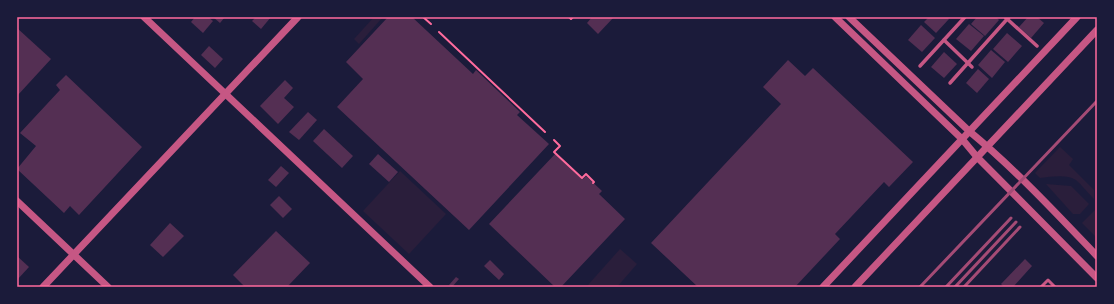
<svg xmlns="http://www.w3.org/2000/svg" width="1114" height="304" font-family="Mulish,sans-serif">
<style>
.green{fill:#2a1e3b}
.building{fill:#542f53}
.lines{fill:none;stroke-linecap:round;stroke-linejoin:round}
.path{stroke:#ff6b9d;stroke-width:2}
.service{stroke:#c65784;stroke-width:3}
.pedestrian{stroke:#c65784;stroke-width:3.5}
.tertiary{stroke:#c65784;stroke-width:7}
.rail{stroke:#a44b75;stroke-width:3}
.neatline{fill:none;stroke:#ff6b9d;stroke-width:1.5}
</style>
<rect width="100%" height="100%" fill="#1b1b3a"/>
<g class="green">
<path d="M374 17H383L359 44 354 39Z"/>
<path d="M1060 147 1073 159 1069 165 1094 190V199C1088 193 1082 185 1076 180 1067 174 1050 177 1040 178L1035 173Z"/>
<path d="M400 171 446 214 409 254 363 211Z"/>
<path d="M1046 184 1071 186 1089 204 1080 214H1073Z"/>
<path d="M1095 210 1097 221V238L1082 223Z"/>
<path d="M620 249 637 264 617 287H590L588 285Z"/>
</g>
<g class="building">
<path d="M195 17H208L213 21 203 33 191 22Z"/>
<path d="M213 17H225L220 23Z"/>
<path d="M256 17H271L261 29 252 21Z"/>
<path d="M388 17H412L473 74 476 70 520 112 517 115 549 144 469 230 337 107 363 79 346 62Z"/>
<path d="M592 17H614L598 34 587 23Z"/>
<path d="M929 17H947L949 19 936 33 924 22Z"/>
<path d="M977 17H996L999 20 985 36 971 24Z"/>
<path d="M1028 17H1037L1044 23 1031 38 1019 27Z"/>
<path d="M969 24 984 36 971 51 956 39Z"/>
<path d="M921 25 935 38 922 52 908 40Z"/>
<path d="M17 28 51 59 17 96Z"/>
<path d="M1007 33 1022 46 1008 62 993 49Z"/>
<path d="M209 46 223 59 215 68 201 55Z"/>
<path d="M991 50 1005 62 992 78 978 65Z"/>
<path d="M944 52 957 64 944 78 931 67Z"/>
<path d="M788 60 805 76 813 68 913 162 889 187 884 182 835 234 840 239 795 287H698L651 243 781 104 763 87Z"/>
<path d="M978 69 989 79 977 93 966 83Z"/>
<path d="M66 75 142 147 79 215 70 206 64 213 17 169 36 146 20 133 60 90 56 85Z"/>
<path d="M285 80 293 88 284 98 294 107 278 124 260 106Z"/>
<path d="M308 112 317 120 299 140 289 132Z"/>
<path d="M324 129 353 156 342 168 313 141Z"/>
<path d="M556 153 583 179 586 176 602 191 599 194 625 219 561 287H555L489 224Z"/>
<path d="M378 154 398 172 389 182 369 164Z"/>
<path d="M281 166 289 173 276 187 268 180Z"/>
<path d="M279 196 292 209 283 218 270 205Z"/>
<path d="M170 223 184 236 163 257 150 245Z"/>
<path d="M276 231 310 263 287 287H245L233 275Z"/>
<path d="M17 256 29 267 17 280Z"/>
<path d="M1025 259 1032 266 1013 287H1004L1001 284Z"/>
<path d="M490 260 504 274 499 280 484 266Z"/>
<path d="M456 277 459 279 452 287 449 285Z"/>
</g>
<g class="lines">
<g class="path">
<path d="M423 17 431 24"/>
<path d="M569 17 571 19 573 17"/>
<path d="M439 32 545 132"/>
<path d="M554 140 560 146 554 152 582 178 586 174 594 182 593 183"/>
</g>
<path class="service" d="M1041 287 1048 280 1055 287"/>
<g class="pedestrian">
<path d="M1005 17 1037 46"/>
<path d="M944 40 972 67"/>
<path d="M920 66 965 17"/>
<path d="M950 83 1009 17"/>
</g>
<g class="tertiary">
<path d="M144 17 430 287"/>
<path d="M835 17 962 139 977 157 1097 278"/>
<path d="M849 17 969 131C1015 169 1056 213 1097 256"/>
<path d="M17 201 108 287"/>
<path d="M43 287 298 17"/>
<path d="M823 287 1077 17"/>
<path d="M855 287 1097 30"/>
</g>
<g class="rail">
<path d="M920 287 1097 101"/>
<path d="M946 287 1011 218"/>
<path d="M955 287 1016 222"/>
<path d="M964 287 1020 227"/>
</g>
</g>
<rect width="1114" height="304" fill="none" stroke="#1b1b3a" stroke-width="36"/>
<rect x="18" y="18" width="1078" height="268" class="neatline"/>
</svg>
